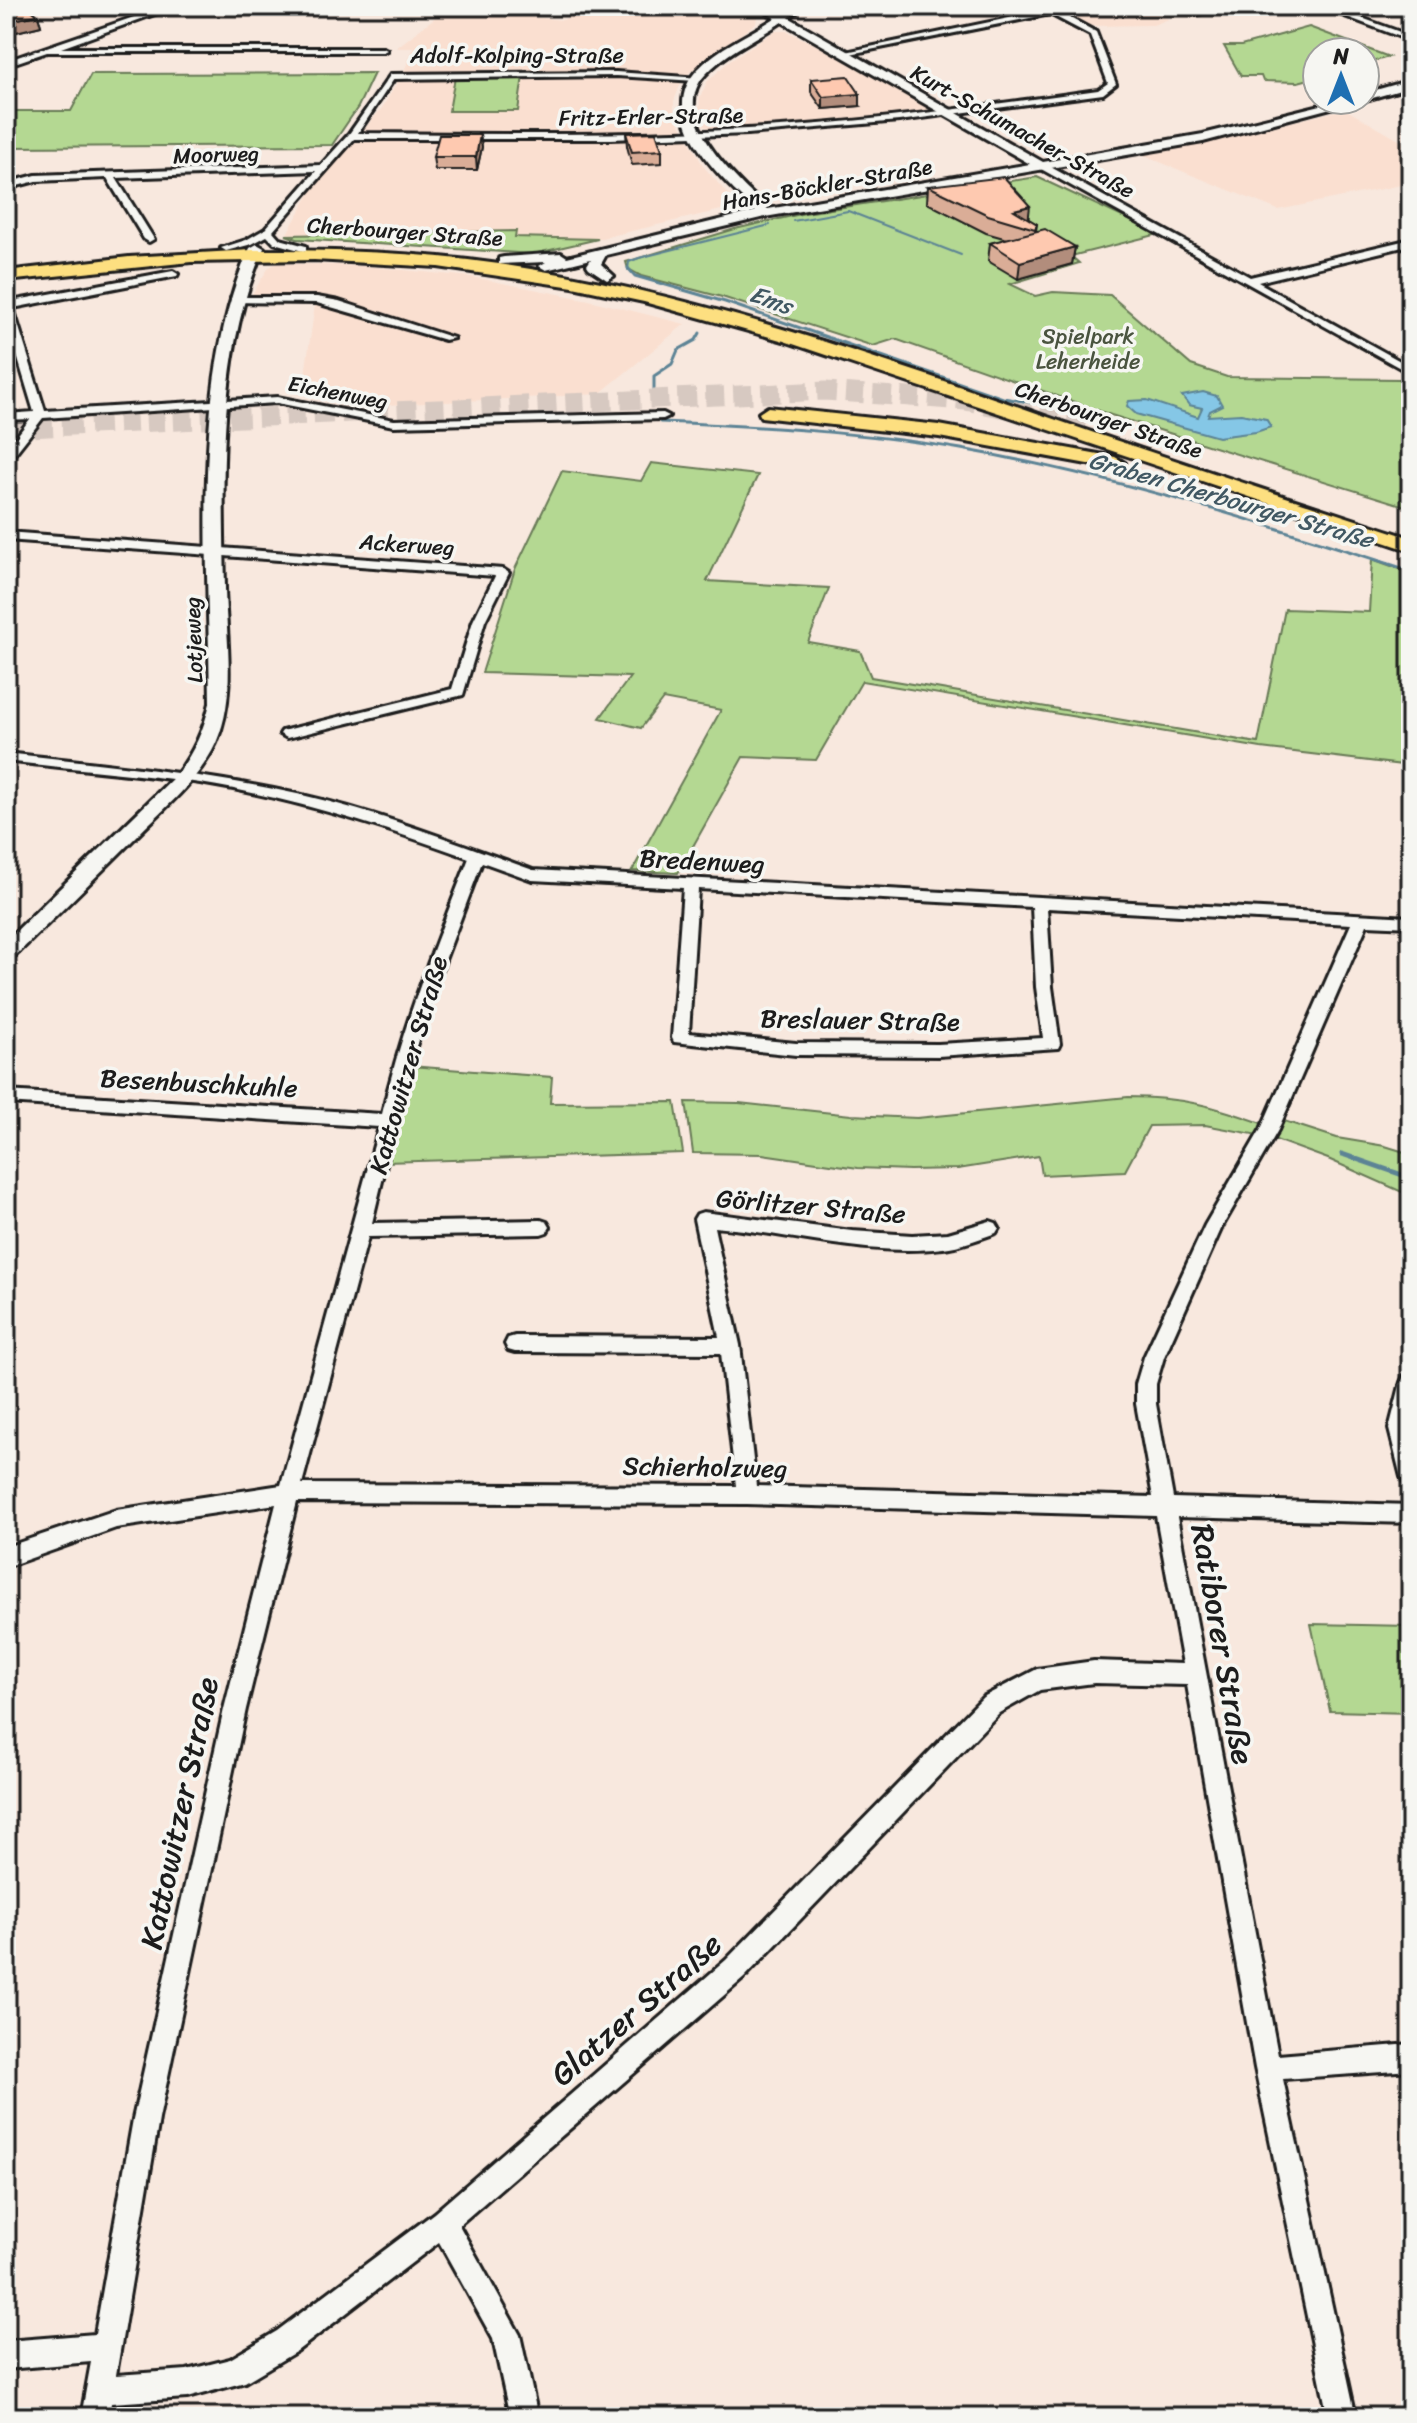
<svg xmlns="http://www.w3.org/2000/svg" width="1417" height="2423" font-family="Sriracha,sans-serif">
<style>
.built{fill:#fadfd0}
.green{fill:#b4d892;stroke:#687a57;stroke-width:2}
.water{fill:#85c7e6;stroke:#5b8395;stroke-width:2}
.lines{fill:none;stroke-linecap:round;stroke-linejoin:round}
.stream-far2{stroke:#5b8395;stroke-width:2}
.stream-far1{stroke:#5b8395;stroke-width:3}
.stream{stroke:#5b8395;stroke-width:5}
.primary-tunnel{stroke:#d7c9c1;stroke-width:19;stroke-dasharray:19 9;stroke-linecap:butt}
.minor-casing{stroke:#1c1c1c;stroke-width:6}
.tertiary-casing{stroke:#1c1c1c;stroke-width:6}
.primary-casing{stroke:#1c1c1c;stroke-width:6}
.minor{fill:#f6f6f2;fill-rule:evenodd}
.tertiary{fill:#f6f6f2;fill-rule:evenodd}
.primary{fill:#fddf80;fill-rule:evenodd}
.wall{fill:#daad97;stroke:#1c1c1c;stroke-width:2}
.shaded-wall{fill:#b28d7b;stroke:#1c1c1c;stroke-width:2}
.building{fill:#fec9b0;stroke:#1c1c1c;stroke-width:2}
.labels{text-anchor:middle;stroke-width:7;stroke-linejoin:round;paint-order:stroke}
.far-street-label{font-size:22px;fill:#1c1c1c;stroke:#f6f6f2}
.far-park-label{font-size:22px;fill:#4a543f;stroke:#f6f6f2}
.far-water-label{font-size:24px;font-style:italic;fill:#415863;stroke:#f6f6f2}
.street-label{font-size:26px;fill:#1c1c1c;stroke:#f6f6f2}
.near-street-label{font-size:32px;fill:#1c1c1c;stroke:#f6f6f2}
</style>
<rect width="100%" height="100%" fill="#f8e8de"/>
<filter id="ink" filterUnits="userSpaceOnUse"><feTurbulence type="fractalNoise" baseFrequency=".0125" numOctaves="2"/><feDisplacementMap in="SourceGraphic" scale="16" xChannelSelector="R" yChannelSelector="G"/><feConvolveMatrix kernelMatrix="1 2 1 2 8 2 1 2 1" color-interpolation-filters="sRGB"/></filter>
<g filter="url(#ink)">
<g class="built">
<path d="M622 6H748L758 11 756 23 689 73 681 83 674 101V113L704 167 738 206 598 239 514 237 515 231 286 235 313 189 382 108 404 71 414 48H396L446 9 563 20 570 16 614 19Z"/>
<path d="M1096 6H1137L1169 19 1153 25 1089 26 1062 14Z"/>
<path d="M775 31H787L824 49 928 108 927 112 773 127 716 130 705 127 699 112 700 97 707 82 730 60Z"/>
<path d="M1345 109 1411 147V183L1278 210 1140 154 1218 140Z"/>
<path d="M277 263 364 266 472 277 589 300 685 324 599 394 386 405 304 382 316 297 251 296 269 267Z"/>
</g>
<g class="green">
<path d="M1309 27 1389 57 1365 64V52H1317V77L1298 82 1263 81 1261 76H1241L1224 46H1241Z"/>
<path d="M374 73 358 107 332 145 6 147V111H71L91 74Z"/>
<path d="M523 76 518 111H449L455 77Z"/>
<path d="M1037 177 1159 234 1071 256 1079 263 1010 284 1035 296 1053 292 1110 295 1191 365 1227 377 1402 379 1411 384V508L1111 415 895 339 873 346 722 297 641 276 628 269 626 262 735 229 805 213Z"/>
<path d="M516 231 515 237 598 239 533 254 297 239 286 235Z"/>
<path d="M651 463 758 475 707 581 829 588 808 642 860 651 871 677 1258 743 1285 609 1369 612 1372 559 1411 573V766L1261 748 862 681 816 760 743 757 678 873 632 871 721 710 663 699 641 728 600 718 630 677 482 673 515 569 562 471 641 481Z"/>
<path d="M410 1066 552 1077 550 1103 675 1102 683 1153 385 1162Z"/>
<path d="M1128 1097C1181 1097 1214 1106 1264 1124L1258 1135 1205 1125 1149 1126 1125 1171 1042 1175 1039 1156 958 1169 910 1170 858 1168 762 1154 693 1153 686 1102 739 1103 851 1115 917 1118Z"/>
<path d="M1284 1121 1337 1138 1385 1146 1411 1154V1196L1328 1159 1273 1139Z"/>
<path d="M1311 1624 1411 1626V1713L1330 1711Z"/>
</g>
<path class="water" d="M1203 392 1217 396 1222 405 1210 411 1208 416 1241 414 1266 419 1271 427 1256 432 1218 437 1136 414 1127 406 1129 401 1147 400 1198 417 1202 408 1189 405 1182 396Z"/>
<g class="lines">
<g class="stream-far2">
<path d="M793 221 848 211 961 255"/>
<path d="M628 270 629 262 639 258 770 225"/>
</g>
<g class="stream-far1">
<path d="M628 268 635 276 725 302 1003 398 1049 405"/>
<path d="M654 389V376L672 364 678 350 696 340 700 333"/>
<path d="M660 422C761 426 862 432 961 449 1115 476 1263 523 1411 571"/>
</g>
<path class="stream" d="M1342 1154 1411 1178"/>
<path class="primary-tunnel" d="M6 429 825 391 966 401 1105 429"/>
<defs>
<g id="minor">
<path d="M166 6H177L61 48H383L387 50 383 52H47L6 66V61Z"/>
<path d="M797 6H806L785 20H779V16Z"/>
<path d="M1067 6H1083L1059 12 1096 32 1116 84 1103 94 899 121 748 134 611 139H354L273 231 280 239 306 246V250L303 251 274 243 267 236 252 244 226 251 221 248 246 240 265 229 316 171 116 178 154 239 149 242 144 239 107 178 36 181 6 189V183L36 175 321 165 349 134 391 74 616 72 700 78 696 81 616 76 394 79 358 133C488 134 618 136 747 129 865 123 981 106 1098 90L1108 83 1090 35 1050 14 845 55 841 53Z"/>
<path d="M1177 6 1198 10 1228 6 1198 14Z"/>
<path d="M1318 6H1329L1411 36V41Z"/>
<path d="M1041 165H1047L1250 277 1411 239V245L1258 282 1411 367V374L1041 169Z"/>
<path d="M173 271 178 274 177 276 13 308 45 411 277 397 394 420 663 413 669 416 663 419 394 426 277 403 43 418 10 460 6 461V450L30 419 6 420V414L34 412 6 319V302Z"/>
<path d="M235 297H317L339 301 454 338 445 340 317 303 231 302V298Z"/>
<path d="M6 532 503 569 509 573 485 621 463 695 287 738 280 734 282 731 452 689 473 621 495 576 6 540Z"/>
<path d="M6 753C105 764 204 773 302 795 381 813 457 843 533 870L1411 917V927L1367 925 1278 1130 1222 1227 1164 1357 1156 1384V1404L1173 1498 1411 1505V1523L1177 1517 1278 2055 1411 2044V2070L1283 2079 1356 2417H1328L1255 2068 1187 1685 1094 1683 1040 1690 999 1713 744 1978 459 2225 520 2335 538 2417H510L493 2339 439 2242 297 2351 245 2382 187 2398 111 2403 109 2417H81L91 2362 6 2369V2341L95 2334 133 2119 224 1709 276 1504 116 1528 6 1567V1547L116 1510 281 1485 379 1127 6 1103V1091L382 1114C402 1026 436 942 469 858 381 826 292 798 200 783 136 773 70 769 6 761ZM482 862 532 880 683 888 672 1038 674 1042 796 1055 938 1056 1058 1048 1060 1044 1052 987 1047 908 1351 924 1261 1129 1205 1225 1144 1357 1136 1384V1404L1153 1497 756 1486 740 1345 714 1227C790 1233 866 1257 943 1248 961 1246 979 1239 996 1233L999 1228 996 1223 990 1221 948 1233 912 1235 852 1231 703 1212 697 1214 694 1219 719 1337 515 1336 508 1338 505 1344 508 1350 515 1352 721 1353 736 1486 302 1484 368 1237 541 1234 547 1232 550 1227 547 1222 541 1220 372 1223 410 1064 445 960ZM698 889 1032 907 1036 987 1043 1038 938 1044 796 1043 689 1033ZM297 1502 747 1504 1156 1516 1183 1664 1094 1661 1037 1669 983 1697 726 1960 434 2213 277 2331 230 2359 187 2370 116 2375 159 2119 246 1709Z"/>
<path d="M1411 1374V1486L1404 1483 1401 1477 1389 1429 1401 1382 1404 1376Z"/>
</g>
<g id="tertiary">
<path d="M756 6H769L1043 162 1203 134 1341 100H1361L1203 142 765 217 606 255 601 264 614 276 607 280 589 268 587 265 591 259 546 270 539 266 546 262 499 264V258L504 257 561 253 567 257 756 211C723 180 652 117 698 69 719 47 749 35 775 18ZM782 22 1030 164 768 209C739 182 666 117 705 75 726 52 757 39 782 22Z"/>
<path d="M1411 80V87L1369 99 1363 100 1365 93Z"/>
<path d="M257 244 264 248C217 352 223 476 225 588 226 638 237 696 216 743 198 782 163 809 134 839 94 879 54 918 13 958L6 960V941L177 774C194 752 204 729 210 703 209 562 190 378 250 248Z"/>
</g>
<g id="primary">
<path d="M252 250C335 250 417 252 499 264 687 291 867 354 1045 416 1166 458 1289 498 1411 538V551L784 341 644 302 573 287 438 267 314 260 191 262 6 281V271L129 257Z"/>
<path d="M768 407 939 425 1115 457 1125 463 1115 469 939 437 761 417 759 413Z"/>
</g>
</defs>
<use href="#minor" class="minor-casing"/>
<use href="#tertiary" class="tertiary-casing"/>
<use href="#primary" class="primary-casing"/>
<use href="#minor" class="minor"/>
<use href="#tertiary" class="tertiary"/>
<use href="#primary" class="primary"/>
</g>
<g class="wall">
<path d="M6 6 38 15 41 26 12 33 6 28Z"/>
<path d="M811 79 860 106 823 109 811 92Z"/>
<path d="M1411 110V123L1401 117 1402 112Z"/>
<path d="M626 133 662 150V163L632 165 627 146Z"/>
<path d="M480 135 482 147 477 170H435L433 157Z"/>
<path d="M928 186 1028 219 1037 224 1036 231 1075 247 1072 264 1018 279 988 261 990 243 1007 239 986 233 927 203Z"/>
</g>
<g class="shaded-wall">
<path d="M38 15 41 26 12 33 8 21Z"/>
<path d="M860 94V106L823 109V97Z"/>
<path d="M480 135 482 147 477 170 476 157Z"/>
<path d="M1030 206 1028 223 1014 210Z"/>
<path d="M1075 247 1072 264 1018 279 1020 262Z"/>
</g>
<g class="building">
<path d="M6 6H26L38 15 8 21 6 19Z"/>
<path d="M848 76 860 94 823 97 811 79Z"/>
<path d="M1411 110V116L1402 112Z"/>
<path d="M656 132 662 150 632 152 626 133Z"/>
<path d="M439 135H480L476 157H433Z"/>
<path d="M1004 177 1030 206 1014 210 1037 224 1035 229 988 215 928 186Z"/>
<path d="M1045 229 1075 247 1020 262 990 243Z"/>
</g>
</g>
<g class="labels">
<g class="far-street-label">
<text x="517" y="63">Adolf-Kolping-Straße</text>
<text transform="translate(651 116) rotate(-1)" y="8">Fritz-Erler-Straße</text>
<text transform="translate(1023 131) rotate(29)" y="8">Kurt-Schumacher-Straße</text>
<text transform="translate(216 154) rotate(-2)" y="8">Moorweg</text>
<text transform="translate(827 184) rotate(-10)" y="8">Hans-Böckler-Straße</text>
<text transform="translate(405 231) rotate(4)" y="8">Cherbourger Straße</text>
<text transform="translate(338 392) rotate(11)" y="8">Eichenweg</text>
<text transform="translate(1109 419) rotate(19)" y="8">Cherbourger Straße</text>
<text transform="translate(407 544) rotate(4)" y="8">Ackerweg</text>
<text transform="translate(193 640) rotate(-92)" y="8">Lotjeweg</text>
</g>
<g class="far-park-label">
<text x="1088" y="344">Spielpark<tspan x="1088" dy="25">Leherheide</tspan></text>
</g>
<g class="far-water-label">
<text transform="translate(771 300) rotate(19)" y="8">Ems</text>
<text transform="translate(1231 500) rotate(16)" y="8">Graben Cherbourger Straße</text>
</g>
<g class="street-label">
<text transform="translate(702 861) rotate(3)" y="9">Bredenweg</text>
<text transform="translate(860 1020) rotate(1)" y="9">Breslauer Straße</text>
<text transform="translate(408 1065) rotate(-74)" y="9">Kattowitzer Straße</text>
<text transform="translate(199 1083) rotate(3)" y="9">Besenbuschkuhle</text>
<text transform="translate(811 1206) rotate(5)" y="9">Görlitzer Straße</text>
<text transform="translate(705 1467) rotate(1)" y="9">Schierholzweg</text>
</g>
<g class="near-street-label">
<text transform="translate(1223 1644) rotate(80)" y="11">Ratiborer Straße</text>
<text transform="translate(179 1813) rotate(-78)" y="11">Kattowitzer Straße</text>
<text transform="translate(636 2009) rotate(-41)" y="11">Glatzer Straße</text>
</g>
</g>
<rect width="1417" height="2423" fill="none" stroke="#f6f6f2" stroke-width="32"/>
<rect x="16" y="16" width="1385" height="2391" fill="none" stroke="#1c1c1c" stroke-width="3" filter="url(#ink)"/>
<g transform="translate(1341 76)"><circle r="38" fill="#f6f6f2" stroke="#9f9f9c" stroke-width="2"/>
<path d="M0-6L14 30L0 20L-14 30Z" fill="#1f6fb2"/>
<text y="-12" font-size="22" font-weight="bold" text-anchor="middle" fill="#1c1c1c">N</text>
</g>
</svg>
